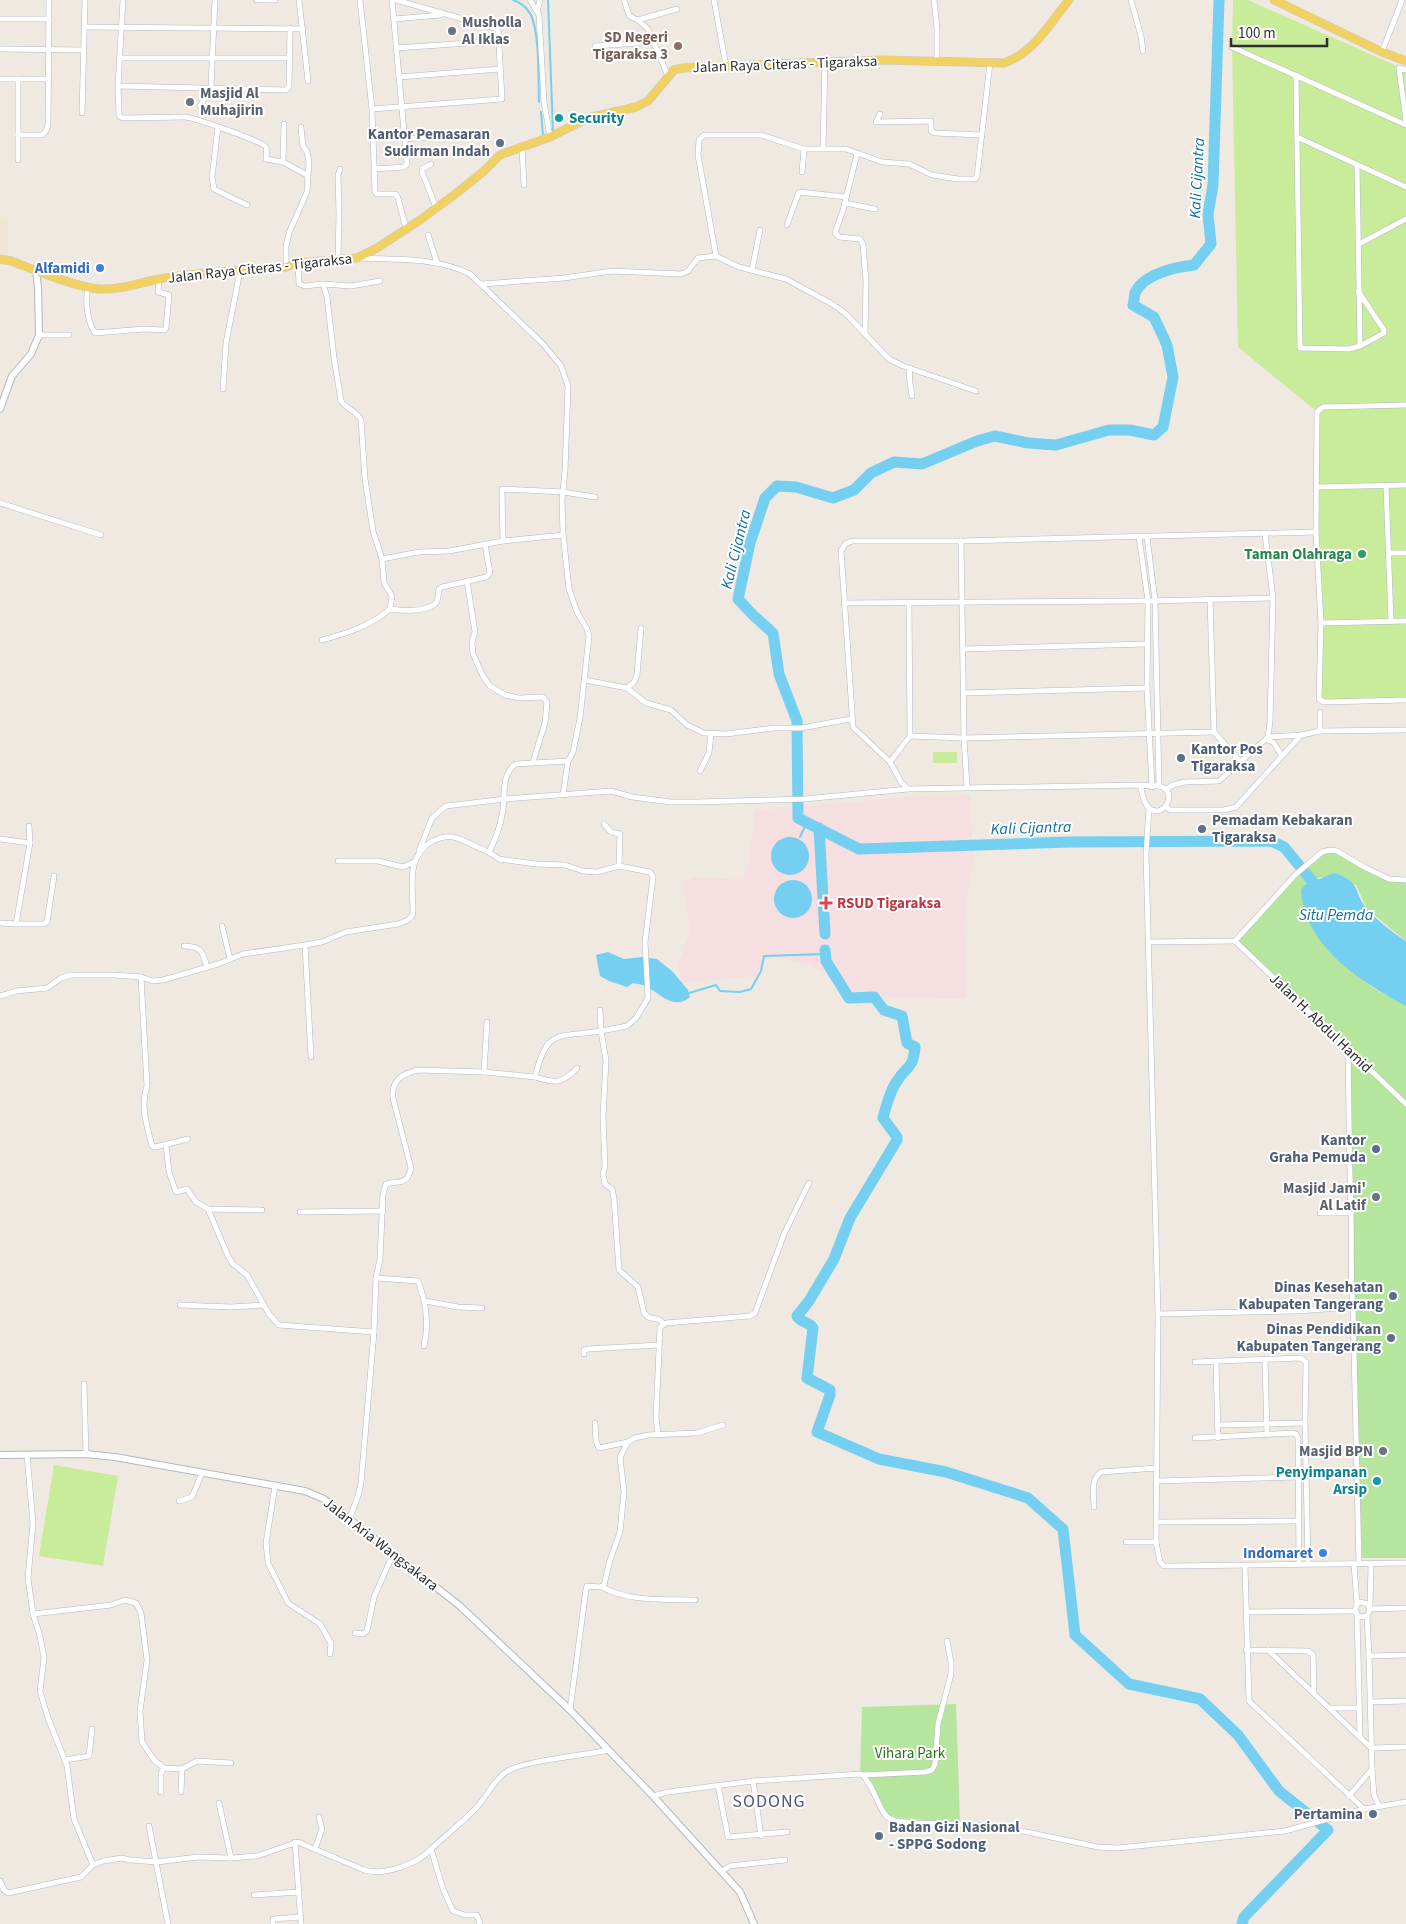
<svg xmlns="http://www.w3.org/2000/svg" width="1406" height="1924" font-family="'Source Sans 3',sans-serif">
<style>
.education{fill:#f0e6d1}
.medical{fill:#f5dfe0}
.green{fill:#b6e59e}
.pitch{fill:#c9ec9a}
.water{fill:#75cff0}
.lines{fill:none;stroke-linecap:round;stroke-linejoin:round}
.stream{stroke:#75cff0;stroke-width:2}
.river{stroke:#75cff0;stroke-width:11}
.minor-casing{stroke:#b4b7c1;stroke-width:6}
.tertiary-casing{stroke:#b4b7c1;stroke-width:8}
.primary-casing{stroke:#c9c9c9;stroke-width:9}
.minor{stroke:#fff;stroke-width:5}
.tertiary{stroke:#fff;stroke-width:6}
.primary{stroke:#f2d163;stroke-width:8}
.worship-dot{fill:#6b7280;stroke:#fff;stroke-width:2}
.education-dot{fill:#8d6e63;stroke:#fff;stroke-width:2}
.culture-dot{fill:#0f9aa8;stroke:#fff;stroke-width:2}
.service-dot{fill:#5c6f8a;stroke:#fff;stroke-width:2}
.shop-dot{fill:#3f7fe0;stroke:#fff;stroke-width:2}
.leisure-dot{fill:#2e9e5b;stroke:#fff;stroke-width:2}
.health-dot{fill:#e0444e;stroke:#fff;stroke-width:2}
.labels{text-anchor:middle;stroke-width:4;stroke-linejoin:round;paint-order:stroke}
.worship-label{font-size:15px;font-weight:bold;fill:#5b616d;stroke:#fff;text-anchor:start}
.education-label{font-size:15px;font-weight:bold;fill:#785e54;stroke:#fff;text-anchor:end}
.street-label{font-size:15px;fill:#2e2e2e;stroke:#fff}
.culture-label{font-size:15px;font-weight:bold;fill:#0d838f;stroke:#fff;text-anchor:start}
.service-label{font-size:15px;font-weight:bold;fill:#4e5e75;stroke:#fff;text-anchor:end}
.shop-label{font-size:15px;font-weight:bold;fill:#366cbe;stroke:#fff;text-anchor:end}
.leisure-label{font-size:15px;font-weight:bold;fill:#27864d;stroke:#fff;text-anchor:end}
.health-label{font-size:15px;font-weight:bold;fill:#be3a42;stroke:#fff;text-anchor:start}
.park-label{font-size:15px;fill:#2c6e1b;stroke:#fff}
.water-label{font-size:16px;font-style:italic;fill:#0d6fa3;stroke:#fff}
.quarter-label{font-size:18px;letter-spacing:1px;fill:#4d5680;stroke:#fff}
</style>
<rect width="100%" height="100%" fill="#efe9e1"/>
<rect class="education" x="0" y="217" width="8" height="40"/>
<path class="medical" d="M970 795 973 859 964 924 967 999 872 998V1004H846L825 972 803 963 776 957 765 959 756 976 683 983 678 966 690 932 683 882 696 877 742 880 748 868 755 810 921 796Z"/>
<g class="green">
<path d="M1330 850 1389 879 1406 880V941L1367 909 1356 885 1321 877 1305 885 1355 973 1373 988 1406 1006V1558H1362L1354 1388 1348 1049 1235 941 1316 856Z"/>
<path d="M956 1704 960 1823 887 1817 873 1784 868 1778 860 1777 862 1707Z"/>
</g>
<g class="pitch">
<path d="M1233 0H1248L1406 70V700L1327 702 1318 696 1316 411 1238 347 1232 47Z"/>
<rect x="933" y="752" width="24" height="11"/>
<path d="M54 1465 118 1476 103 1566 39 1556Z"/>
</g>
<g class="water">
<circle cx="790" cy="856" r="19"/>
<path d="M1334 873C1363 883 1352 891 1367 909 1374 918 1396 935 1406 941V1006C1360 981 1305 947 1301 890L1305 885Z"/>
<circle cx="793" cy="899" r="19"/>
<path d="M608 952 624 959 642 957 657 959 673 972 688 990 690 997C675 1010 662 996 649 988 645 985 638 984 633 983L627 987 609 981 600 976 596 955Z"/>
</g>
<g class="lines">
<g class="stream">
<path d="M513 0C520 2 527 8 531 15 540 36 538 78 539 102"/>
<path d="M548 0 553 132"/>
<path d="M541 112 543 136"/>
<path d="M800 837 807 822"/>
<path d="M689 993 716 985 720 991 740 992 751 989 761 971 764 956 825 954"/>
</g>
<g class="river">
<path d="M1219 0 1213 185 1208 214 1211 244 1194 265C1176 267 1143 274 1135 293 1134 297 1134 302 1133 305L1154 317 1167 345 1173 377 1163 427 1154 435 1130 430H1109L1056 445 1028 443 995 436 977 441 922 464 894 462 871 473 854 490 833 498 796 487 777 486 765 498 750 543 738 599 753 615 773 633 779 674 797 721 798 818 859 849 1070 842 1271 841 1284 847 1313 882"/>
<path d="M819 828 825 934"/>
<path d="M825 950 826 961 849 998 874 997 884 1010 902 1016 907 1043 915 1047C913 1070 907 1065 897 1081 890 1091 886 1106 883 1118L897 1137V1140L850 1218 834 1259 809 1301 797 1316C801 1323 810 1322 813 1328L807 1378 830 1390V1395L817 1432 879 1459 946 1472 1028 1498 1063 1529 1075 1635 1129 1684 1200 1699 1238 1735 1279 1791 1328 1830 1244 1917 1242 1924"/>
</g>
<defs>
<g id="minor">
<path d="M123 0 118 86 119 116 123 118 184 117C193 117 264 142 266 147 267 150 266 155 266 159L283 162"/>
<path d="M257 0H275"/>
<path d="M299 0 308 81"/>
<path d="M360 0 372 109 375 192 377 194H395L398 198 406 228"/>
<path d="M530 0 539 15 544 102 550 137"/>
<path d="M624 0 629 15 633 18 638 20 648 29 668 76"/>
<path d="M714 0 726 66"/>
<path d="M934 0 937 28V61"/>
<path d="M1131 0 1141 36 1143 51"/>
<path d="M537 11 540 0"/>
<path d="M0 19H49"/>
<path d="M394 19 441 15"/>
<path d="M638 20 677 9"/>
<path d="M84 27 303 29"/>
<path d="M595 46 654 42"/>
<path d="M1232 47 1406 125"/>
<path d="M396 48 499 41"/>
<path d="M0 49 84 50"/>
<path d="M1382 52 1402 0"/>
<path d="M120 58H290"/>
<path d="M1406 70 1399 68 1406 122"/>
<path d="M1296 75 1300 348 1349 349 1360 346 1384 333V330L1358 291"/>
<path d="M399 77 500 69"/>
<path d="M0 79H49"/>
<path d="M18 79V160"/>
<path d="M118 86 286 90 289 87 290 28"/>
<path d="M200 106 211 87 215 0"/>
<path d="M372 109 502 99 498 29 396 0"/>
<path d="M82 113 85 0"/>
<path d="M880 114 876 122 931 121V131L935 133 982 135"/>
<path d="M284 124 283 162 307 175"/>
<path d="M218 127 212 177 214 189 247 205"/>
<path d="M18 135H42L46 131 48 125 49 0"/>
<path d="M1297 137 1406 187"/>
<path d="M404 139 485 132"/>
<path d="M522 148 524 185"/>
<path d="M823 148 825 62"/>
<path d="M857 154 843 210 835 233 839 237 860 239 863 244 866 282 865 333"/>
<path d="M431 164 422 169V172L436 207"/>
<path d="M1357 165 1360 346"/>
<path d="M375 169 404 167 407 164 392 0"/>
<path d="M802 172 804 149"/>
<path d="M845 203 875 209"/>
<path d="M787 225 799 192 846 197"/>
<path d="M428 235 437 263"/>
<path d="M1359 244 1406 219"/>
<path d="M338 260 339 214 338 175 340 169"/>
<path d="M298 263 299 284 305 286 323 284 327 297 334 358 341 401C346 409 357 411 361 420L365 479 373 531 382 559 384 583 392 596 390 609"/>
<path d="M286 267V246L289 233 307 192 309 161 307 152 303 146 301 127"/>
<path d="M752 270 760 230"/>
<path d="M323 284 351 286 380 281"/>
<path d="M482 284 564 278 612 271 681 274 688 271 698 258 716 256"/>
<path d="M88 287C85 301 87 321 95 333L144 329 164 330 166 328 169 295 158 292 159 279"/>
<path d="M39 335H69"/>
<path d="M910 368C908 381 911 385 912 396"/>
<path d="M223 389 226 343 240 271"/>
<path d="M976 391 903 366 889 359 845 313 832 304 786 279 739 267 716 256 698 155 699 140 704 135H761L804 149H846L882 162 909 164 932 175 958 179H975L977 176 990 63"/>
<path d="M1406 405 1323 407 1317 412 1316 532 1321 623 1319 699 1324 702 1406 700"/>
<path d="M1386 485 1391 621"/>
<path d="M1317 487 1406 485"/>
<path d="M0 503 101 535"/>
<path d="M1265 534 1273 598 1270 722 1268 737"/>
<path d="M1139 537 1148 601 1147 688 1152 787"/>
<path d="M1147 537 1155 600 1159 786"/>
<path d="M503 541 563 535"/>
<path d="M961 541 964 738 967 787"/>
<path d="M1389 553H1406"/>
<path d="M382 559 419 552 449 551 503 541 502 489 563 492 595 497"/>
<path d="M467 581 475 632 472 642 473 654 483 676 490 686 505 695 519 698 543 697 547 702 545 723 533 762"/>
<path d="M844 603 1148 601 1273 598"/>
<path d="M1321 623 1406 621"/>
<path d="M322 640C348 633 370 626 390 609 402 611 425 612 435 604 439 601 438 593 439 589L442 587 486 577 490 573 485 544"/>
<path d="M963 649 1147 644"/>
<path d="M585 680 627 688 646 703 671 710 687 725 704 733 726 734 775 728H801L851 719"/>
<path d="M627 688 634 682 637 675 641 628"/>
<path d="M963 693 1147 688"/>
<path d="M1320 712V731"/>
<path d="M1214 732 1240 761"/>
<path d="M910 736 964 738 1214 732 1210 599"/>
<path d="M1266 739 1274 743 1282 756"/>
<path d="M890 762 910 736 909 603"/>
<path d="M700 771 709 753 711 734"/>
<path d="M1140 785C1142 792 1143 802 1148 807 1163 822 1180 790 1159 786 1153 785 1146 786 1140 785L908 789 901 782 890 762 853 727 841 551 845 544 852 541H961L1316 532"/>
<path d="M1166 789 1173 785 1185 782 1219 781 1268 737 1302 735 1320 731 1406 730"/>
<path d="M563 795 568 761"/>
<path d="M1166 807 1170 810H1224L1236 807 1301 735"/>
<path d="M1149 808 1146 854 1158 1314 1156 1542 1160 1562 1164 1566H1168L1406 1563"/>
<path d="M604 824 611 832 620 834 619 866"/>
<path d="M0 839 30 843"/>
<path d="M419 851 432 818 446 806 505 799 611 791 632 797 671 802H696L805 799 908 789"/>
<path d="M489 852 499 859 536 864 565 865 583 871 597 872 619 866 650 872 653 877 645 942 648 998 636 1018 627 1026 601 1031 606 1060 603 1117 605 1166 603 1174 605 1184 612 1189 614 1198 619 1270 638 1287 644 1313 648 1317 660 1320 664 1324"/>
<path d="M338 861H378L403 867 414 862"/>
<path d="M0 923 16 924 30 843 29 826"/>
<path d="M16 924H43L47 922 54 876"/>
<path d="M222 926 230 959"/>
<path d="M1235 941 1406 1104"/>
<path d="M1149 942 1235 941 1296 874 1322 852 1330 850 1337 851 1364 867 1389 879 1406 880"/>
<path d="M305 945 311 1057"/>
<path d="M184 946C202 947 202 950 207 967"/>
<path d="M141 977 147 1086C140 1106 147 1126 152 1146L155 1147 188 1139"/>
<path d="M0 996 16 991 47 988 61 978 71 975H115L141 977 153 981 163 980 218 964 243 954 305 945 322 942 346 932 398 924 408 920 412 916 413 912C413 887 406 856 431 842 438 838 445 836 453 837 466 840 476 848 489 852 495 840 500 828 502 815 506 798 500 774 516 764L568 761 573 752 580 718 589 636 587 629 577 612 569 589 563 533 562 500 565 471 568 386 561 366 544 345 470 274C436 257 396 260 359 258"/>
<path d="M1348 1049C1349 1103 1349 1157 1351 1211 1352 1243 1350 1275 1353 1307L1359 1564"/>
<path d="M484 1072 487 1022"/>
<path d="M535 1077C555 1083 561 1085 577 1068"/>
<path d="M166 1145 169 1172 176 1192 187 1189 196 1202 208 1209 262 1210"/>
<path d="M208 1209 228 1256 233 1264 247 1275 264 1305"/>
<path d="M300 1212 383 1211"/>
<path d="M1320 1213H1351"/>
<path d="M376 1278 418 1281C426 1302 429 1325 424 1346"/>
<path d="M425 1301 458 1307 482 1308"/>
<path d="M180 1305 231 1307 264 1305 269 1314 279 1325 374 1332"/>
<path d="M1158 1314 1297 1311 1353 1307"/>
<path d="M584 1354V1350L588 1349 659 1345"/>
<path d="M1265 1360 1267 1435"/>
<path d="M1216 1361 1218 1438"/>
<path d="M1195 1362 1301 1358 1306 1362 1305 1423 1218 1425"/>
<path d="M84 1384 86 1454"/>
<path d="M595 1423 596 1441 599 1448 628 1442"/>
<path d="M1305 1423 1308 1564"/>
<path d="M658 1434 656 1417 660 1327 666 1323 750 1316 755 1313 784 1234 809 1183"/>
<path d="M1195 1438 1293 1433 1296 1434 1298 1438 1299 1564"/>
<path d="M27 1455 33 1523 28 1578 33 1614 40 1636 44 1658 40 1691 48 1718 67 1766 74 1819 93 1865"/>
<path d="M1158 1481 1297 1477"/>
<path d="M275 1486 266 1543 268 1563 288 1603 320 1624 331 1643 330 1654"/>
<path d="M179 1501 192 1497 202 1473"/>
<path d="M1094 1507C1094 1496 1090 1480 1101 1472L1157 1468"/>
<path d="M349 1520 358 1496 361 1483 374 1332 376 1278 380 1259 383 1194 386 1184C400 1180 407 1186 411 1168L393 1098C391 1080 402 1074 418 1070L484 1072 535 1077C547 1028 556 1038 601 1031L600 1010"/>
<path d="M1156 1522 1298 1521"/>
<path d="M1126 1542H1156"/>
<path d="M1354 1564 1357 1604"/>
<path d="M1245 1566 1249 1701 1364 1809"/>
<path d="M602 1587C629 1602 665 1599 695 1600"/>
<path d="M1370 1606 1371 1564"/>
<path d="M1370 1609 1406 1608"/>
<path d="M1246 1612 1355 1611"/>
<path d="M33 1614 111 1605 125 1600 136 1603 141 1613 147 1660 140 1711 142 1742 154 1760 164 1768 182 1769 197 1761 231 1763"/>
<path d="M1357 1614 1360 1736"/>
<path d="M1367 1616 1359 1617 1355 1611 1357 1604 1360 1602 1368 1604 1370 1609 1367 1616 1369 1656 1372 1769 1374 1795 1379 1806"/>
<path d="M355 1633 363 1634 367 1631 374 1597 393 1554"/>
<path d="M1246 1650 1308 1651 1313 1655 1314 1693"/>
<path d="M1268 1650 1371 1748 1406 1747"/>
<path d="M1369 1656 1406 1655"/>
<path d="M1370 1702 1406 1701"/>
<path d="M1330 1708H1358"/>
<path d="M570 1710 586 1589 587 1586 600 1587 604 1585 610 1560 620 1532 624 1492 620 1457 628 1442 635 1438 648 1435 697 1433 723 1425"/>
<path d="M65 1760 89 1756 92 1729"/>
<path d="M863 1775 925 1772 932 1770 935 1764 938 1724 951 1674V1662L947 1641"/>
<path d="M753 1781 761 1836"/>
<path d="M718 1785 728 1837 787 1832"/>
<path d="M161 1792V1773L164 1768"/>
<path d="M181 1792 182 1769"/>
<path d="M653 1796 668 1792 753 1781 860 1774 863 1775 871 1787 882 1810 887 1817 896 1821 916 1823 998 1826 1098 1847 1118 1848 1285 1831 1364 1809 1406 1802"/>
<path d="M1349 1796 1372 1769"/>
<path d="M219 1803 231 1858"/>
<path d="M149 1826 168 1924"/>
<path d="M295 1842 301 1924"/>
<path d="M315 1849 322 1829 319 1817"/>
<path d="M722 1871 730 1866 785 1860"/>
<path d="M0 1881 4 1890 8 1893 81 1877 93 1865 103 1861 122 1858 130 1860 157 1862 198 1857 231 1858 257 1856 298 1842 364 1870C384 1876 418 1864 431 1849"/>
<path d="M254 1895 299 1892"/>
<path d="M273 1924V1919L301 1917"/>
<path d="M480 1924 477 1915H465L453 1911 443 1889 431 1849C446 1835 463 1822 477 1807 487 1796 493 1781 506 1772 524 1760 584 1756 608 1750"/>
</g>
<g id="tertiary">
<path d="M0 409 12 376 31 354 39 335 38 288 36 270"/>
<path d="M0 1455 86 1454 115 1457 305 1491 324 1499 460 1606 570 1710 653 1796 740 1892 754 1924"/>
</g>
<g id="primary">
<path d="M1274 0 1382 52 1406 61"/>
<path d="M0 259 11 261C35 270 75 287 99 289 120 290 139 283 159 279 201 271 244 271 286 267L298 263 357 258 377 248 420 220 458 192 484 171 500 155 550 137 588 118 636 107 648 101 674 70 683 68 726 66 883 60 1004 63C1034 53 1050 23 1069 0"/>
</g>
</defs>
<use href="#minor" class="minor-casing"/>
<use href="#tertiary" class="tertiary-casing"/>
<use href="#primary" class="primary-casing"/>
<use href="#minor" class="minor"/>
<use href="#tertiary" class="tertiary"/>
<use href="#primary" class="primary"/>
</g>
<g class="worship-dot">
<circle cx="452" cy="31" r="5"/>
<circle cx="190" cy="102" r="5"/>
<circle cx="1376" cy="1197" r="5"/>
<circle cx="1383" cy="1451" r="5"/>
</g>
<circle class="education-dot" cx="678" cy="46" r="5"/>
<g class="culture-dot">
<circle cx="559" cy="118" r="5"/>
<circle cx="1377" cy="1481" r="5"/>
</g>
<g class="service-dot">
<circle cx="500" cy="143" r="5"/>
<circle cx="1181" cy="758" r="5"/>
<circle cx="1202" cy="829" r="5"/>
<circle cx="1376" cy="1149" r="5"/>
<circle cx="1393" cy="1296" r="5"/>
<circle cx="1391" cy="1338" r="5"/>
<circle cx="1373" cy="1814" r="5"/>
<circle cx="879" cy="1836" r="5"/>
</g>
<g class="shop-dot">
<circle cx="100" cy="268" r="5"/>
<circle cx="1323" cy="1553" r="5"/>
</g>
<circle class="leisure-dot" cx="1362" cy="554" r="5"/>
<path class="health-dot" d="M823.5 895.5h5v5h5v5h-5v5h-5v-5h-5v-5h5z"/>
<g class="labels">
<g class="worship-label">
<text x="462" y="27">Musholla<tspan x="462" dy="17">Al Iklas</tspan></text>
<text x="200" y="98">Masjid Al<tspan x="200" dy="17">Muhajirin</tspan></text>
<text x="1366" y="1193" text-anchor="end">Masjid Jami'<tspan x="1366" dy="17">Al Latif</tspan></text>
<text x="1373" y="1456" text-anchor="end">Masjid BPN</text>
</g>
<g class="education-label">
<text x="668" y="42">SD Negeri<tspan x="668" dy="17">Tigaraksa 3</tspan></text>
</g>
<g class="street-label">
<text transform="translate(785 64) rotate(-2)" y="5">Jalan Raya Citeras - Tigaraksa</text>
<text transform="translate(260 268) rotate(-6)" y="5">Jalan Raya Citeras - Tigaraksa</text>
<text transform="translate(1321 1023) rotate(44)" y="5">Jalan H. Abdul Hamid</text>
<text transform="translate(381 1544) rotate(38)" y="5">Jalan Aria Wangsakara</text>
</g>
<g class="culture-label">
<text x="569" y="123">Security</text>
<text x="1367" y="1477" text-anchor="end">Penyimpanan<tspan x="1367" dy="17">Arsip</tspan></text>
</g>
<g class="service-label">
<text x="490" y="139">Kantor Pemasaran<tspan x="490" dy="17">Sudirman Indah</tspan></text>
<text x="1191" y="754" text-anchor="start">Kantor Pos<tspan x="1191" dy="17">Tigaraksa</tspan></text>
<text x="1212" y="825" text-anchor="start">Pemadam Kebakaran<tspan x="1212" dy="17">Tigaraksa</tspan></text>
<text x="1366" y="1145">Kantor<tspan x="1366" dy="17">Graha Pemuda</tspan></text>
<text x="1383" y="1292">Dinas Kesehatan<tspan x="1383" dy="17">Kabupaten Tangerang</tspan></text>
<text x="1381" y="1334">Dinas Pendidikan<tspan x="1381" dy="17">Kabupaten Tangerang</tspan></text>
<text x="1363" y="1819">Pertamina</text>
<text x="889" y="1832" text-anchor="start">Badan Gizi Nasional<tspan x="889" dy="17">- SPPG Sodong</tspan></text>
</g>
<g class="shop-label">
<text x="90" y="273">Alfamidi</text>
<text x="1313" y="1558">Indomaret</text>
</g>
<g class="leisure-label">
<text x="1352" y="559">Taman Olahraga</text>
</g>
<g class="health-label">
<text x="837" y="908">RSUD Tigaraksa</text>
</g>
<g class="park-label">
<text x="910" y="1758">Vihara Park</text>
</g>
<g class="water-label">
<text transform="translate(1196 178) rotate(-87)" y="6">Kali Cijantra</text>
<text transform="translate(735 549) rotate(-76)" y="6">Kali Cijantra</text>
<text transform="translate(1031 827) rotate(-2)" y="6">Kali Cijantra</text>
<text x="1336" y="920">Situ Pemda</text>
</g>
<g class="quarter-label">
<text x="769" y="1807">SODONG</text>
</g>
</g>
<path d="M1231 38v8h96v-8" fill="none" stroke="#2e2e2e" stroke-width="2.5"/>
<text x="1238" y="38" font-size="15" fill="#2e2e2e" stroke="#ffffff" stroke-width="4" paint-order="stroke">100 m</text>
</svg>
